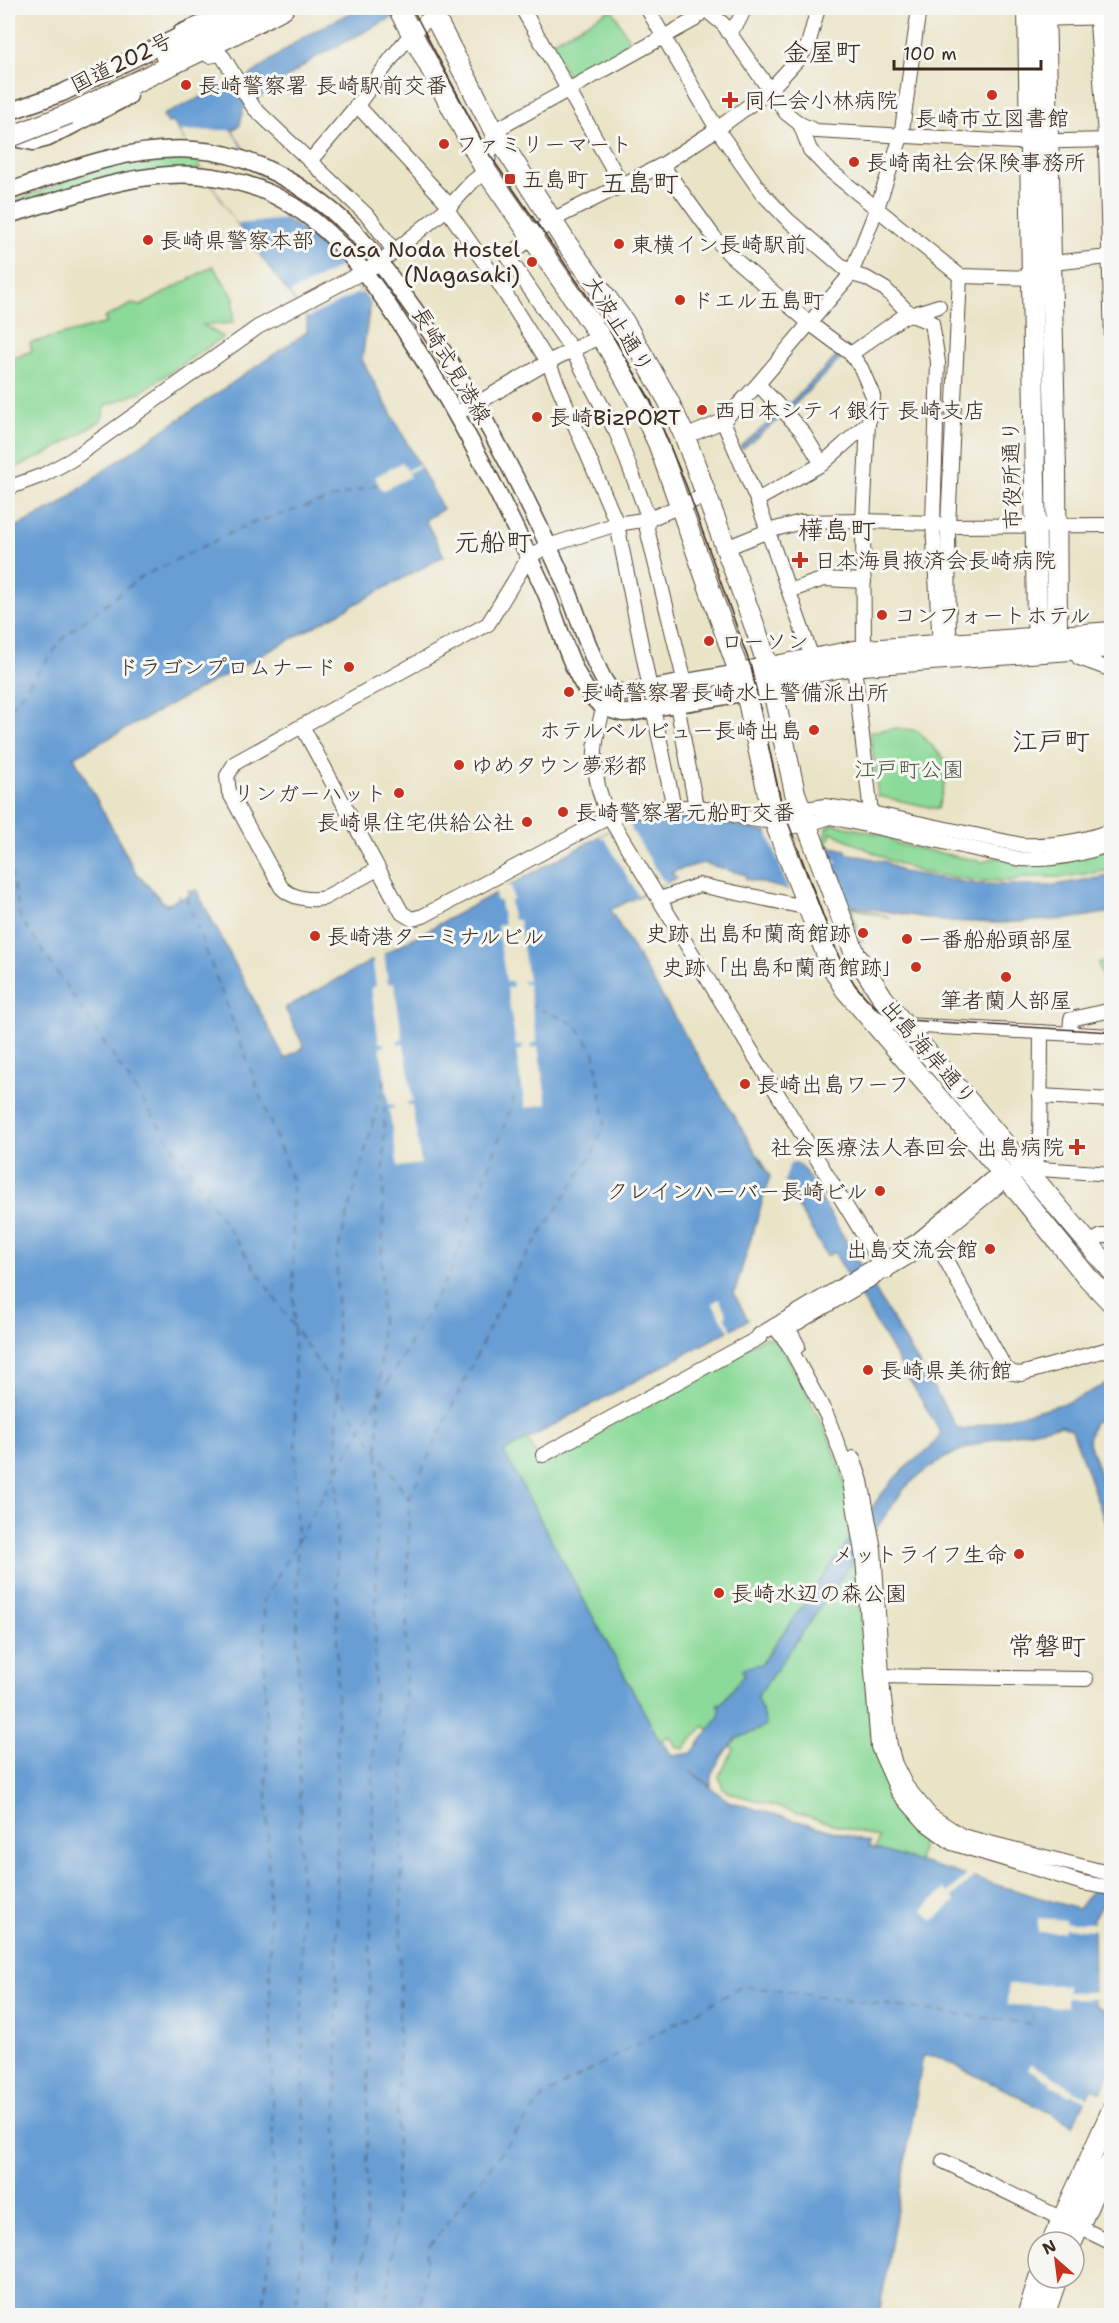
<svg xmlns="http://www.w3.org/2000/svg" width="1119" height="2323" font-family="'Shantell Sans','Klee One',sans-serif">
<style>
.green{fill:#8cda99;stroke:#64825c;stroke-width:1.5}
.water{fill:#679ed4;stroke:#516479;stroke-width:1.5}
.pier{fill:#eae4c7}
.lines{fill:none;stroke-linecap:round;stroke-linejoin:round}
.ferry{stroke:#4d5867;stroke-width:1.5;stroke-dasharray:8 6;stroke-linecap:butt}
.minor-casing{stroke:#554637;stroke-width:16}
.major-casing{stroke:#554637;stroke-width:19}
.highway-casing{stroke:#554637;stroke-width:22}
.minor{stroke:#fff;stroke-width:14}
.major{stroke:#fff;stroke-width:16}
.highway{stroke:#fff;stroke-width:20}
.tram{stroke:#3b2a1e;stroke-width:1.5}
.highway-bridge-casing{stroke:#554637;stroke-width:22;stroke-linecap:butt}
.highway-bridge{stroke:#fff;stroke-width:20}
.poi-dot{fill:#c8321e;stroke:#f6f6f2;stroke-width:2}
.labels{text-anchor:middle;stroke-width:6;stroke-linejoin:round;paint-order:stroke}
.street-label{font-size:22px;fill:#3b2a1e;stroke:#f6f6f2}
.poi-label{font-size:22px;fill:#3b2a1e;stroke:#f6f6f2;text-anchor:start}
.park-label{font-size:22px;fill:#4f563d;stroke:#f6f6f2}
.quarter-label{font-size:26px;fill:#3b2a1e;stroke:#f6f6f2}
</style>
<rect width="100%" height="100%" fill="#f6f6f2"/>
<filter id="ink" filterUnits="userSpaceOnUse"><feTurbulence type="fractalNoise" baseFrequency=".0167" numOctaves="2"/><feDisplacementMap in="SourceGraphic" scale="12" xChannelSelector="R" yChannelSelector="G"/><feConvolveMatrix kernelMatrix="1 2 1 2 8 2 1 2 1" color-interpolation-filters="sRGB"/></filter>
<filter id="wash" filterUnits="userSpaceOnUse"><feTurbulence type="fractalNoise" baseFrequency=".008" numOctaves="4" result="noise"/><feDisplacementMap in="SourceGraphic" scale="24" xChannelSelector="R" yChannelSelector="G"/><feGaussianBlur stdDeviation="1.35" result="paint"/><feColorMatrix in="noise" values="0 0 0 0 0 0 0 0 0 0 0 0 0 0 0 0 0 1.4 0 .05"/><feComposite in="paint" operator="in"/></filter>
<g filter="url(#wash)">
<rect width="100%" height="100%" fill="#eae4c7"/>
<g class="green">
<path d="M612 9 633 47 575 78 568 76 550 43Z"/>
<path d="M193 153 202 168 8 213V204L108 164Z"/>
<path d="M213 266 234 298 233 323 203 325 223 337 139 393 106 405 101 421 48 453 8 471V366L14 364 13 358 32 351 30 343 107 323 104 318 132 304 141 306Z"/>
<path d="M897 728 918 731 949 764 938 809 878 796 870 732Z"/>
<path d="M833 824 887 836 897 844 983 862 993 858 1111 849V870L1063 877H1025L1012 881H979L920 872 889 860 831 832 827 847 850 906 889 917 851 908 863 941H861L857 937 823 846 827 828Z"/>
<path d="M1111 958V983L1105 985 1098 963Z"/>
<path d="M765 1337 779 1341 827 1433 842 1473 852 1518 871 1731C879 1779 891 1794 925 1827L918 1862 875 1849 879 1838 728 1792 723 1788 719 1776 734 1749 704 1726 684 1749 676 1747 670 1736 660 1741 503 1452 527 1439 539 1460Z"/>
</g>
<g class="water">
<path d="M360 8H417L387 20 316 57 243 109 240 125 232 130 285 219 307 233 324 248 370 303 362 360 443 509 425 520 444 556 74 757 136 873 166 905 178 899 179 896 181 899 190 895 188 890 191 892 196 890 285 1059 304 1047 285 1008 635 817 692 816 846 850V853L886 862 902 872 975 884 1048 886 1111 876V912L1068 919 999 923 945 921 849 905 746 879V875L703 863 671 872 677 878 610 910 770 1176 734 1294 748 1320 504 1452 660 1741 662 1740 672 1756 692 1753 719 1716 720 1708 717 1705 719 1703 721 1704 745 1673 741 1670 743 1668 761 1664 881 1495C887 1488 893 1479 900 1473 913 1459 933 1450 941 1433L834 1252 827 1256 790 1193 796 1190 792 1183 772 1177 761 1158 801 1165 957 1428 964 1430 1069 1402 1111 1382V1422L1102 1420 1094 1422 1088 1439 1111 1507V1538L1072 1430 1062 1425C1001 1436 950 1443 904 1489L757 1697 766 1724 758 1730 738 1738 726 1750 713 1770 711 1786 690 1771 728 1801 870 1842 869 1847 1078 1909 1111 1866V1894L1093 1918 1094 2005 1111 2014V2070L1101 2092 1092 2088 1073 2125 1004 2089 935 2056H923L879 2315 8 2316V531L59 505 106 469 307 332V318L237 224 173 122 168 123 163 115 229 84 231 89 302 38Z"/>
<path d="M839 354 842 357 784 415 742 449 740 447 781 412Z"/>
</g>
<g class="pier">
<path d="M231 130 285 219 237 224 179 131Z"/>
<path d="M340 267 363 295 358 293 307 318 290 293Z"/>
<path d="M402 462 407 470 419 464 420 467 408 473 410 477 382 491 375 477Z"/>
<path d="M633 818 630 823 632 830 662 879 668 882 638 895 605 839 599 837Z"/>
<path d="M767 831 827 847 832 860 835 859 837 862 834 865 841 882 845 883 842 887 849 905 789 891Z"/>
<path d="M511 885 513 900 510 901 513 920H519L528 980 523 981V984L528 983 537 1042 531 1044 532 1048 538 1047 547 1104 525 1108 516 1051 523 1049 522 1045 516 1046 507 988 513 987 512 981H506L497 926 504 924 500 901H496L495 890Z"/>
<path d="M384 953 388 984 394 983 403 1040 398 1041V1044H404L413 1101 407 1102 408 1105H412L421 1164 398 1167 389 1109 394 1108 393 1104 389 1105 380 1047 384 1046V1043H379L371 988 376 986 372 957Z"/>
<path d="M760 1155 791 1160 784 1182 772 1179Z"/>
<path d="M719 1299 727 1314 725 1316 732 1330 729 1331 712 1303Z"/>
<path d="M968 1874 973 1878 952 1897 955 1901 933 1921 923 1910 944 1889 948 1893Z"/>
<path d="M1038 1918 1065 1920 1066 1923H1096V1930L1065 1928 1064 1932H1038Z"/>
<path d="M1008 1984 1067 1985V1992H1096L1097 1999 1067 1998V2007L1007 2005Z"/>
<path d="M1031 2064 1073 2088V2090L1089 2099 1088 2102 1071 2094 1070 2096 1050 2084 1049 2079 1048 2081 1028 2069Z"/>
</g>
<g class="lines">
<g class="ferry">
<path d="M8 722 9 710 67 634 141 577 249 524 379 484"/>
<path d="M8 857 20 917 409 1499 395 2233 385 2316"/>
<path d="M186 897 292 1180 294 1324"/>
<path d="M294 1328 305 2226 295 2316"/>
<path d="M337 1388V1254L385 1078"/>
<path d="M337 1393V1469"/>
<path d="M380 1394 385 1081"/>
<path d="M409 1498 516 1272 596 1148 605 1120 594 1051 575 1024 532 1006"/>
<path d="M262 2316 274 2217 264 1600 451 1271 521 1079"/>
<path d="M327 2316 337 2231V1474"/>
<path d="M356 2316 366 2233 379 1399"/>
<path d="M420 2316 428 2248 545 2095 743 1986 1033 2024 1034 2006"/>
</g>
</g>
</g>
<g filter="url(#ink)">
<g class="lines">
<defs>
<g id="minor">
<path d="M522 8 622 185"/>
<path d="M647 8 717 129 762 193 788 220 851 274 866 278 885 289 911 315 932 323 938 362 933 523 940 647"/>
<path d="M1096 8 1106 151 1112 339"/>
<path d="M705 9 723 24 786 113 800 124 816 131 1016 142 1112 140"/>
<path d="M1036 19 1112 17"/>
<path d="M728 32 738 22 745 8"/>
<path d="M209 56 220 54 223 57 254 108 370 218 394 251"/>
<path d="M357 105 450 206"/>
<path d="M800 124 810 150 828 169 960 276 1032 278"/>
<path d="M310 161C326 142 343 123 358 104 384 70 407 29 445 8"/>
<path d="M662 165 714 237 731 256 808 322 851 354 861 368 873 396 872 412 868 423 822 464 757 500"/>
<path d="M446 208 498 282 548 362 617 524 650 689"/>
<path d="M1042 264 1109 257"/>
<path d="M851 354 901 318 939 306"/>
<path d="M758 384 802 431 822 464"/>
<path d="M456 413 476 404 548 362 601 336"/>
<path d="M723 421 757 500 812 658"/>
<path d="M685 437 723 421 758 384 851 274 877 208 901 137 919 8"/>
<path d="M8 488 43 475 71 460 258 327 380 263 450 206 472 182 486 171 494 131 694 20 705 8"/>
<path d="M707 495 649 519 617 524 548 546 529 557 488 624 302 726 402 913 412 919 423 916 609 817C634 810 671 805 697 808 723 810 748 822 775 821"/>
<path d="M726 548 768 531 801 522 863 521 933 523 948 526 1112 525"/>
<path d="M789 591 824 579 864 581"/>
<path d="M949 646 948 526 960 276"/>
<path d="M864 650 863 521 868 423"/>
<path d="M1075 650 1079 658 1112 670"/>
<path d="M854 666 871 813"/>
<path d="M685 683 647 529 649 519 617 434 572 350 508 257 552 220 662 165 717 129 769 91 800 57 808 45 818 8"/>
<path d="M610 689C593 736 587 770 609 817L886 1272"/>
<path d="M677 704 696 807"/>
<path d="M653 708 674 808"/>
<path d="M302 726 235 763 227 776 229 792 281 887C291 898 310 901 324 898L378 869"/>
<path d="M773 814 825 806 871 813 1022 845C1052 846 1083 842 1112 830"/>
<path d="M777 828 806 825 830 817 1020 859C1051 860 1083 855 1112 843"/>
<path d="M660 899 699 885 809 908"/>
<path d="M869 1016 904 1025 1112 1036"/>
<path d="M1070 1033 1071 1019 1112 1010"/>
<path d="M1040 1096 1112 1100"/>
<path d="M1026 1168 1112 1174"/>
<path d="M935 1240 1005 1368 1013 1373 1021 1374 1112 1348"/>
<path d="M1088 1243 1102 1236H1112"/>
<path d="M784 1320 798 1346"/>
<path d="M797 1323 922 1249 997 1187 1006 1177"/>
<path d="M774 1326 788 1344 827 1416 849 1475 863 1559 878 1747 898 1792 925 1823 952 1843 1083 1883 1112 1888"/>
<path d="M543 1455 760 1337 759 1335 917 1241 990 1180 1006 1177 1026 1168 1040 1154 1041 1032"/>
<path d="M853 1458 861 1481 874 1549 883 1691 890 1746 895 1764 906 1786 931 1816 962 1836 1112 1874"/>
<path d="M874 1676 1086 1679"/>
<path d="M943 2161 1112 2243"/>
</g>
<g id="major">
<path d="M8 112 62 93 182 35 181 33 215 18"/>
<path d="M8 137 33 142 48 138 129 96"/>
<path d="M8 192C67 170 131 145 195 150 252 153 308 187 349 226 370 247 388 274 406 298 471 386 521 483 565 583 574 603 597 679 611 689 613 691 620 692 624 693L739 673"/>
<path d="M8 215C68 198 132 171 195 175 241 178 284 195 319 225 355 255 382 295 407 334 461 416 504 503 545 591 559 622 574 690 603 706 609 709 617 712 623 713 635 714 652 708 664 706 692 702 719 698 746 692"/>
</g>
<g id="highway">
<path d="M398 8 486 171 609 349 641 407 658 443 746 692 768 794 777 828 830 963 845 989 1006 1177 1088 1278 1112 1303"/>
<path d="M430 8 494 131 567 244 624 322 669 402 685 437 756 630 768 667 795 793 855 954 883 998 904 1025 1112 1271"/>
<path d="M1028 8 1037 621 1038 637 1047 651"/>
<path d="M1045 8 1056 469 1057 636 1047 651"/>
<path d="M165 55 217 25 246 12 245 9 250 8"/>
<path d="M69 114 217 43 284 8"/>
<path d="M739 673 854 651 1112 632"/>
<path d="M760 688 800 675 849 666 1112 647"/>
<path d="M1052 2242 1112 2110"/>
<path d="M1072 2242 1098 2183 1112 2160"/>
<path d="M1027 2316 1039 2278"/>
<path d="M1044 2316 1057 2278"/>
</g>
</defs>
<use href="#minor" class="minor-casing"/>
<use href="#major" class="major-casing"/>
<use href="#highway" class="highway-casing"/>
<use href="#minor" class="minor"/>
<use href="#major" class="major"/>
<use href="#highway" class="highway"/>
<path class="tram" d="M412 8 489 154 601 316 651 401 686 485 751 667 782 806 838 955 855 985 867 999 882 1012 906 1020 1112 1032"/>
<defs>
<path id="highway-bridge" d="M8 138 69 114"/>
</defs>
<use href="#highway-bridge" class="highway-bridge-casing"/>
<use href="#highway-bridge" class="highway-bridge"/>
</g>
</g>
<g class="poi-dot">
<circle cx="186" cy="85" r="6"/>
<circle cx="992" cy="95" r="6"/>
<path d="M727 91h6v6h6v6h-6v6h-6v-6h-6v-6h6z"/>
<circle cx="444" cy="144" r="6"/>
<circle cx="854" cy="162" r="6"/>
<rect x="504" y="173" width="12" height="12" rx="3"/>
<circle cx="148" cy="240" r="6"/>
<circle cx="619" cy="244" r="6"/>
<circle cx="532" cy="262" r="6"/>
<circle cx="680" cy="300" r="6"/>
<circle cx="702" cy="410" r="6"/>
<circle cx="537" cy="417" r="6"/>
<path d="M797 551h6v6h6v6h-6v6h-6v-6h-6v-6h6z"/>
<circle cx="882" cy="615" r="6"/>
<circle cx="709" cy="641" r="6"/>
<circle cx="349" cy="667" r="6"/>
<circle cx="569" cy="692" r="6"/>
<circle cx="814" cy="730" r="6"/>
<circle cx="459" cy="765" r="6"/>
<circle cx="399" cy="793" r="6"/>
<circle cx="563" cy="812" r="6"/>
<circle cx="527" cy="822" r="6"/>
<circle cx="863" cy="933" r="6"/>
<circle cx="315" cy="936" r="6"/>
<circle cx="907" cy="939" r="6"/>
<circle cx="916" cy="967" r="6"/>
<circle cx="1006" cy="977" r="6"/>
<circle cx="745" cy="1084" r="6"/>
<path d="M1074 1138h6v6h6v6h-6v6h-6v-6h-6v-6h6z"/>
<circle cx="880" cy="1191" r="6"/>
<circle cx="990" cy="1249" r="6"/>
<circle cx="868" cy="1370" r="6"/>
<circle cx="1019" cy="1554" r="6"/>
<circle cx="719" cy="1593" r="6"/>
</g>
<g class="labels">
<g class="street-label">
<text transform="translate(121 62) rotate(-26)" y="8">国道202号</text>
<text transform="translate(619 324) rotate(58)" y="8">大波止通り</text>
<text transform="translate(452 365) rotate(59)" y="8">長崎式見港線</text>
<text transform="translate(1011 475) rotate(-91)" y="8">市役所通り</text>
<text transform="translate(929 1052) rotate(49)" y="8">出島海岸通り</text>
</g>
<g class="poi-label">
<text x="198" y="93">長崎警察署 長崎駅前交番</text>
<text x="744" y="108">同仁会小林病院</text>
<text x="992" y="126" text-anchor="middle">長崎市立図書館</text>
<text x="456" y="152">ファミリーマート</text>
<text x="866" y="170">長崎南社会保険事務所</text>
<text x="522" y="187">五島町</text>
<text x="160" y="248">長崎県警察本部</text>
<text x="631" y="252">東横イン長崎駅前</text>
<text x="520" y="257" text-anchor="end">Casa Noda Hostel<tspan x="520" dy="25">(Nagasaki)</tspan></text>
<text x="692" y="308">ドエル五島町</text>
<text x="714" y="418">西日本シティ銀行 長崎支店</text>
<text x="549" y="425">長崎BizPORT</text>
<text x="814" y="568">日本海員掖済会長崎病院</text>
<text x="894" y="623">コンフォートホテル</text>
<text x="721" y="649">ローソン</text>
<text x="337" y="675" text-anchor="end">ドラゴンプロムナード</text>
<text x="581" y="700">長崎警察署長崎水上警備派出所</text>
<text x="802" y="738" text-anchor="end">ホテルベルビュー長崎出島</text>
<text x="471" y="773">ゆめタウン夢彩都</text>
<text x="387" y="801" text-anchor="end">リンガーハット</text>
<text x="575" y="820">長崎警察署元船町交番</text>
<text x="515" y="830" text-anchor="end">長崎県住宅供給公社</text>
<text x="851" y="941" text-anchor="end">史跡 出島和蘭商館跡</text>
<text x="327" y="944">長崎港ターミナルビル</text>
<text x="919" y="947">一番船船頭部屋</text>
<text x="904" y="975" text-anchor="end">史跡「出島和蘭商館跡」</text>
<text x="1006" y="1008" text-anchor="middle">筆者蘭人部屋</text>
<text x="757" y="1092">長崎出島ワーフ</text>
<text x="1064" y="1155" text-anchor="end">社会医療法人春回会 出島病院</text>
<text x="868" y="1199" text-anchor="end">クレインハーバー長崎ビル</text>
<text x="978" y="1257" text-anchor="end">出島交流会館</text>
<text x="880" y="1378">長崎県美術館</text>
<text x="1007" y="1562" text-anchor="end">メットライフ生命</text>
<text x="731" y="1601">長崎水辺の森公園</text>
</g>
<g class="park-label">
<text x="909" y="777">江戸町公園</text>
</g>
<g class="quarter-label">
<text x="822" y="61">金屋町</text>
<text x="640" y="192">五島町</text>
<text x="837" y="539">樺島町</text>
<text x="493" y="551">元船町</text>
<text x="1051" y="750">江戸町</text>
<text x="1047" y="1655">常磐町</text>
</g>
</g>
<rect width="1119" height="2323" fill="none" stroke="#f6f6f2" stroke-width="30"/>
<g transform="translate(1056 2260) rotate(332)"><circle r="28" fill="#f6f6f2" stroke="#aba49d" stroke-width="1.5"/>
<path d="M0-4.5L10 22L0 15L-10 22Z" fill="#c8321e"/>
<text y="-9" font-size="16" font-weight="bold" text-anchor="middle" fill="#3b2a1e">N</text>
</g>
<path d="M894 60v9h147v-9" fill="none" stroke="#3b2a1e" stroke-width="3"/>
<text x="903" y="60" font-size="18" fill="#3b2a1e" stroke="#f6f6f2" stroke-width="4.5" paint-order="stroke">100 m</text>
</svg>
